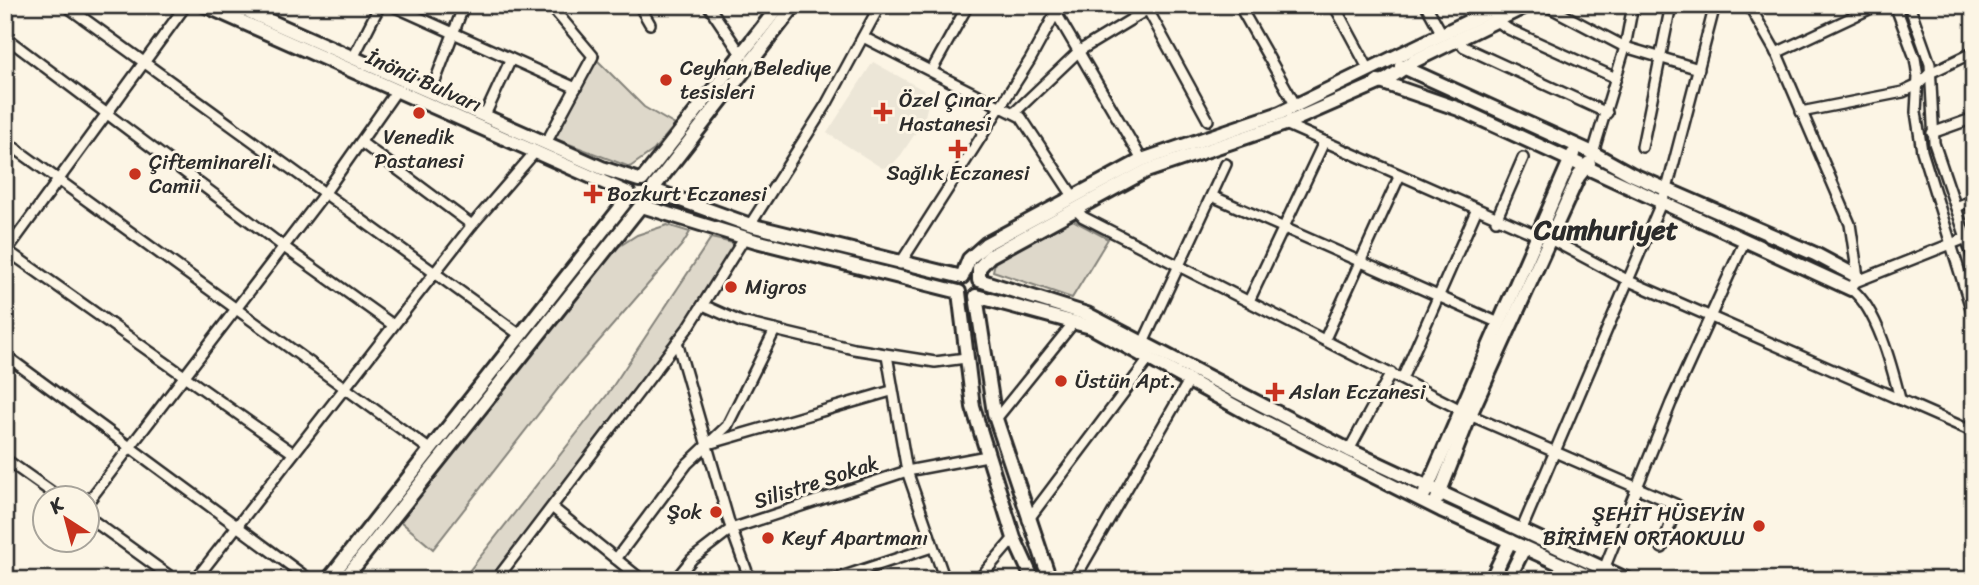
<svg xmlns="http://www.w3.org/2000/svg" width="1979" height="585" font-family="Sriracha,sans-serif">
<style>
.built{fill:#ece6d7}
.green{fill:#ded8ca;stroke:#84827a;stroke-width:2}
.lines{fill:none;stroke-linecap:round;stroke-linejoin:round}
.street-casing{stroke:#2b2b2b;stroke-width:14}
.secondary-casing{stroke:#2b2b2b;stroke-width:18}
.street{stroke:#fcf5e5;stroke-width:9}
.secondary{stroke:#fcf5e5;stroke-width:12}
.poi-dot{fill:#c8321e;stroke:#fcf5e5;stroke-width:2.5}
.labels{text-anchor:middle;stroke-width:6;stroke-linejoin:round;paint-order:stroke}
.poi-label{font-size:21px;fill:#2b2b2b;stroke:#fcf5e5;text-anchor:start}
.street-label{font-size:21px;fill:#2b2b2b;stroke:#fcf5e5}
.district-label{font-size:28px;font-weight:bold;fill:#2b2b2b;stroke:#fcf5e5}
</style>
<rect width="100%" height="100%" fill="#fcf5e5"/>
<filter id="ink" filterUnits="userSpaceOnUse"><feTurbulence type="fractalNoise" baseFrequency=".0143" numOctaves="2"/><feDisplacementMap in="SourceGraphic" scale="14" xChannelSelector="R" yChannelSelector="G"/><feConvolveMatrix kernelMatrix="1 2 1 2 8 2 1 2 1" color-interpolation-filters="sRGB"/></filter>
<g filter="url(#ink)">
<path class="built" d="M873 62 925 91 928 104 924 120 901 155 891 166 882 168 827 133Z"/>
<g class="green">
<path d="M593 56 644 107 675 125 654 150 630 167 553 138Z"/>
<path d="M1071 219 1108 239 1072 298 993 271 995 262 1004 255Z"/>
<path d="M667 225 690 232 682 245 561 385 433 549 400 521 615 249 637 235Z"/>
<path d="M711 238 737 244 690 325 496 580H462L607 395Z"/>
</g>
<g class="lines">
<defs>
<g id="street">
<path d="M65 5 519 334"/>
<path d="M391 5 576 88"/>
<path d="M639 5 650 24"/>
<path d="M708 5 741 54"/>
<path d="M1239 5 1296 106"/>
<path d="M1334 5 1369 70"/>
<path d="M1426 5 1442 34"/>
<path d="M1545 5 1625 47 1699 69"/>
<path d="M1749 5 1778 56 1850 224 1858 277 1851 289C1877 308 1892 367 1900 399"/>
<path d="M1895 5 1915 58 1918 77 1916 112 1922 151 1974 318"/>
<path d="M1909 5 1930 64 1934 143 1974 261"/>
<path d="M1148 10 1208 120"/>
<path d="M1056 13 1142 160"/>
<path d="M1496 20 1508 29 1616 78"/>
<path d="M5 37 284 247 393 325"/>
<path d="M863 37 1021 117 1073 196"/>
<path d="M1458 39 1464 47 1607 113"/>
<path d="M1776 53 1878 5"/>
<path d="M353 58 380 5"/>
<path d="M932 70 968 5"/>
<path d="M431 92 464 5"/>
<path d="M1801 112 1903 92 1918 85 1930 73 1974 52"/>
<path d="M1014 113 1079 51 1155 5"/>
<path d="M485 115 511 59"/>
<path d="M1285 124 1539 236"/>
<path d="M1932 133 1974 118"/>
<path d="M5 141 429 449"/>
<path d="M362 143 472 225"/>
<path d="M546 143 593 56 550 5"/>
<path d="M1642 147 1671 5"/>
<path d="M1593 153 1625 47 1633 5"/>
<path d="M1212 196 1499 323"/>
<path d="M1956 207 1974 200"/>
<path d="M1075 209 1083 217 1461 410"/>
<path d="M1496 220 1523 158"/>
<path d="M750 225 826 105 880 5"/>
<path d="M1550 239 1629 281 1974 432"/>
<path d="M5 249 293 453"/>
<path d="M5 253 186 5"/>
<path d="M900 264 1030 60 1060 5"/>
<path d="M1855 282 1966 238"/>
<path d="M1249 301 1324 142"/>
<path d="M703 305 741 322 854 349 935 362 966 358"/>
<path d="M1325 339 1400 175"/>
<path d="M677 342 729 522 750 580"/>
<path d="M1143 343 1226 164"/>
<path d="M5 355 310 580"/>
<path d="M887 355 907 471 945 580"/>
<path d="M1402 379 1476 211"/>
<path d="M1470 415 1677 505 1662 548"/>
<path d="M996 419 1075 321"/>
<path d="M708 444 891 391"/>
<path d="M1349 450 1391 373"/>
<path d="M5 459 60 498"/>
<path d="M88 502 324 194 397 90"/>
<path d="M553 508 642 580"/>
<path d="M88 517 175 580"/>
<path d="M1028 520 1149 359"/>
<path d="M1521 531 1667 189 1715 5"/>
<path d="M616 559 687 464 727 426 775 330"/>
<path d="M1604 569 1671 403 1745 240"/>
<path d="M502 573 510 580"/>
<path d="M195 580 472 225 536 151"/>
<path d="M496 580 690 325 745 237"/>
<path d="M675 580 692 559 731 529 907 471 987 456"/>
<path d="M832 580 932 547"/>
<path d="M978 580 1014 538"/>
<path d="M1074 580 1190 379"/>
</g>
<g id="secondary">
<path d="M204 5 628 193"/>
<path d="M234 5 602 168 639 180"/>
<path d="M1528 5 1414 61 1388 79 1285 124 1146 171 990 256 979 268V280L1087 314 1349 450 1628 580"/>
<path d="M1401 66 1593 153 1631 174 1815 254 1858 277"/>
<path d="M1378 81 1459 109 1851 289"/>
<path d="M642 180 780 5"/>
<path d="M654 187 795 5"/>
<path d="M656 191 750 225 962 277 969 259 986 244 1142 160 1280 113 1502 5"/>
<path d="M645 207 756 241 959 292 973 407 1014 538 1033 580"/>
<path d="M1425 493 1573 154"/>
<path d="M1437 499 1470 415 1578 177 1589 163"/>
<path d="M328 580 629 197"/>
<path d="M344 580 640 207"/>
<path d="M1050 580 994 413 976 296 1091 327 1253 416 1441 510 1596 580"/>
<path d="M1491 580 1510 541"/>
<path d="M1508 580 1524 548"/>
</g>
</defs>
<use href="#street" class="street-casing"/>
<use href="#secondary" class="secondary-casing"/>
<use href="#street" class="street"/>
<use href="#secondary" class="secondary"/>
</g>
</g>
<g class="poi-dot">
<circle cx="666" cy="80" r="7"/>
<path d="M879.5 101.5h7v7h7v7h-7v7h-7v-7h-7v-7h7z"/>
<circle cx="419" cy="113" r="7"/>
<path d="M954.5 138.5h7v7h7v7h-7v7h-7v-7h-7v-7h7z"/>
<circle cx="135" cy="174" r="7"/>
<path d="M589.5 183.5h7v7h7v7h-7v7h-7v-7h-7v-7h7z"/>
<circle cx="731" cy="287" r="7"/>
<circle cx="1061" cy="381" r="7"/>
<path d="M1271.5 381.5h7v7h7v7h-7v7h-7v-7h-7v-7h7z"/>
<circle cx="716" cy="512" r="7"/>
<circle cx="1759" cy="526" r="7"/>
<circle cx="768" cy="538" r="7"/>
</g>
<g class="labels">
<g class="poi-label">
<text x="680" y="75">Ceyhan Belediye<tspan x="680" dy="24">tesisleri</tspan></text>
<text x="899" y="107">Özel Çınar<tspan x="899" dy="24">Hastanesi</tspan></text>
<text x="419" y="144" text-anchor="middle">Venedik<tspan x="419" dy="24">Pastanesi</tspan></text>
<text x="149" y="169">Çifteminareli<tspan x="149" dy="24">Camii</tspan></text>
<text x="958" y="180" text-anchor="middle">Sağlık Eczanesi</text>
<text x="607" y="201">Bozkurt Eczanesi</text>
<text x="745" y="294">Migros</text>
<text x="1075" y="388">Üstün Apt.</text>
<text x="1289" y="399">Aslan Eczanesi</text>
<text x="702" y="519" text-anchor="end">Şok</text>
<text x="1745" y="521" text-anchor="end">ŞEHİT HÜSEYİN<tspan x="1745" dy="24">BİRİMEN ORTAOKULU</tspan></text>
<text x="782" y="545">Keyf Apartmanı</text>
</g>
<g class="street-label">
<text transform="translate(424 81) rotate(24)" y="7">İnönü Bulvarı</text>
<text transform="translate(816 482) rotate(-18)" y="7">Silistre Sokak</text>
</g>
<g class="district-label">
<text x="1606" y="239">Cumhuriyet</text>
</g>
</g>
<rect width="1979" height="585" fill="none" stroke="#fcf5e5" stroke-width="28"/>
<rect x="14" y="14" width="1951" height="557" fill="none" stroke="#2b2b2b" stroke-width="2.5" filter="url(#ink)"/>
<g transform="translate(66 519) rotate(324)"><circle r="33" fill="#fcf5e5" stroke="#a8a49b" stroke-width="2"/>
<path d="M0-5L12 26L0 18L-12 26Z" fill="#c8321e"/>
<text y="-10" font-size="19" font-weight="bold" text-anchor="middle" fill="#2b2b2b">K</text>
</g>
</svg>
